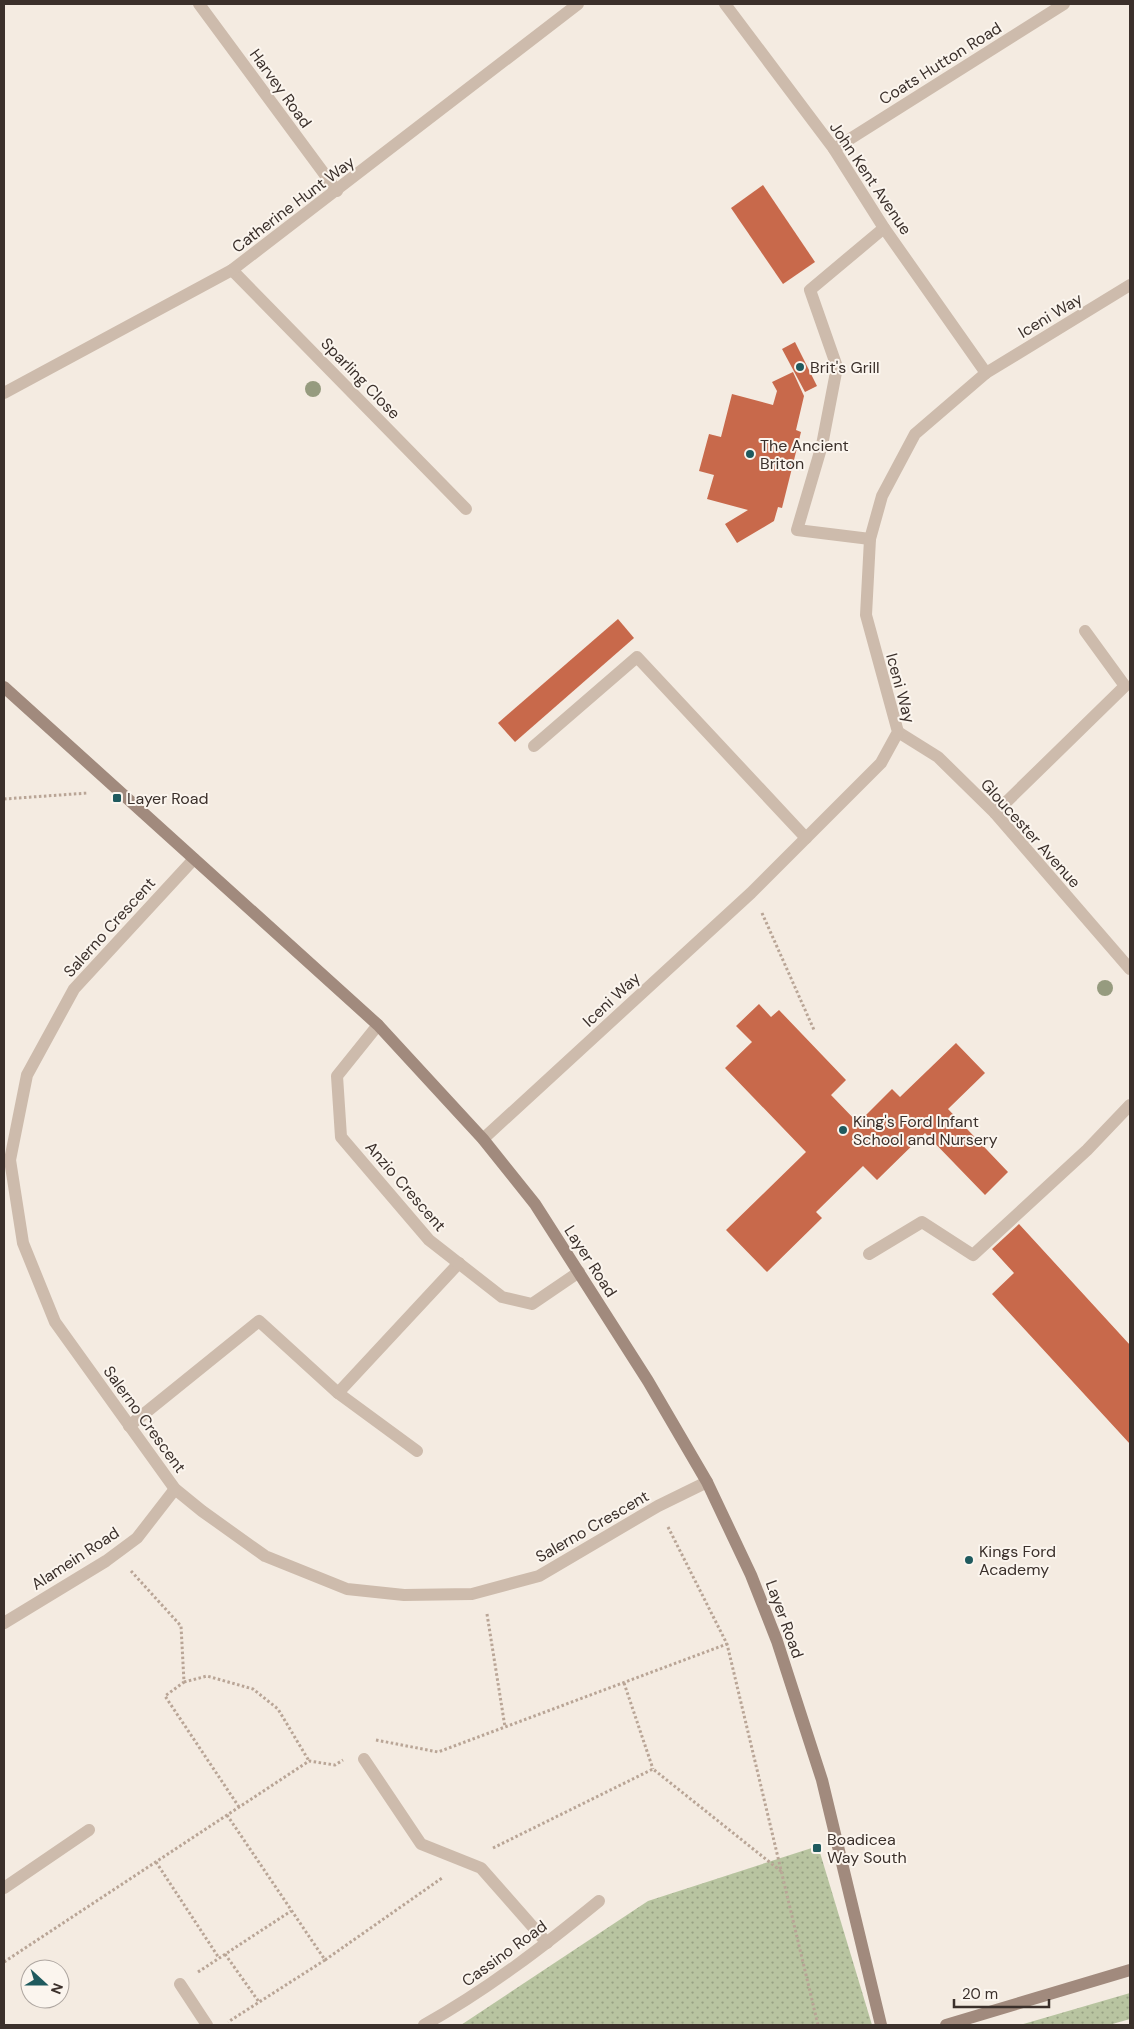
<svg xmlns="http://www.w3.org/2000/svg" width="1134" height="2029" font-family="'DM Sans',sans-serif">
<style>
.grass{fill:url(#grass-dots)}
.building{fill:#c8694b}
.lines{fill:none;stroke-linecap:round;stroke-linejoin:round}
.path{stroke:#b9a596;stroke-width:3;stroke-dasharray:2.5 2.5;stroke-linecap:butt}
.lane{stroke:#cdbbac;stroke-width:12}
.street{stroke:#cdbbac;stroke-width:12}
.secondary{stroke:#a18a7d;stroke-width:12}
.tree{fill:#969b7f}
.poi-dot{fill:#1f5a5e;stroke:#fbf5ee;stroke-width:2}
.labels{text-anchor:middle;stroke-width:4;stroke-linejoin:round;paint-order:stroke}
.street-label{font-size:16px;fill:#3b302b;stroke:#fbf5ee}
.poi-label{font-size:16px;fill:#3b302b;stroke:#fbf5ee;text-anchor:start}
</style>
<defs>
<pattern id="grass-dots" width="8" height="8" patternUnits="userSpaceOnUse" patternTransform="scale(1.25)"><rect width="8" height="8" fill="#b8c4a0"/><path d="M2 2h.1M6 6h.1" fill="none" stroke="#97a083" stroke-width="1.8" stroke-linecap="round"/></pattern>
</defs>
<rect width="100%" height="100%" fill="#f4ebe1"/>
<g class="grass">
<path d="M818 1846 872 2025H461L648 1901Z"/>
<path d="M1130 1993V2019L1109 2025H1020Z"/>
</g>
<g class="building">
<path d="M763 185 815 262 783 284 731 208Z"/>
<path d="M795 342 817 386 805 392 782 349Z"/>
<path d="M793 372 804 396 796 430 801 432 782 508 778 507 774 521 737 543 725 524 748 510 707 499 714 475 699 471 709 434 721 437 732 394 773 405 777 391 772 382Z"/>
<path d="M618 619 634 638 515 742 498 723Z"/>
<path d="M759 1004 771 1017 779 1010 846 1080 831 1095 858 1123 892 1089 900 1097 956 1043 985 1073 948 1109 1008 1172 985 1195 925 1133 877 1180 863 1166 816 1212 822 1218 767 1272 726 1230 806 1152 725 1068 752 1042 736 1026Z"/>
<path d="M1019 1224 1130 1345V1444L992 1294 1014 1273 992 1249Z"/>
</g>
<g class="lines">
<g class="path">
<path d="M4 799 88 793"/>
<path d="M762 913 814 1030"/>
<path d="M668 1527 727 1644 818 2025"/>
<path d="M131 1571 181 1626 184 1682 165 1696 239 1807"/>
<path d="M487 1614 505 1727"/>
<path d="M184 1682 207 1676 253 1689 278 1709 309 1761"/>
<path d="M624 1683 653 1769"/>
<path d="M376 1740 438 1752 727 1644"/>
<path d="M227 1815 325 1960 228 2022"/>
<path d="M493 1848 653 1769 782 1872"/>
<path d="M156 1862 219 1958"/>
<path d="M225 1954 259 2002"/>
<path d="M325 1960 442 1878"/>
<path d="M4 1962 309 1761 335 1765 343 1760"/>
<path d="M198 1972 291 1911"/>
</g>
<g class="lane">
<path d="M870 539 797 530 822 445 837 367 810 290 884 228"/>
<path d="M534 746 637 657 806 838"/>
<path d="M995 813 1125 686 1085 631"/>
<path d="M869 1254 922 1222 973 1255 1087 1150 1130 1105"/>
<path d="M129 1426 259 1321 338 1393"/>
<path d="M417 1451 338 1393 459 1263"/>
</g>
<g class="street">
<path d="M199 4 337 191"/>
<path d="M725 4 834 149 884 228 986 373"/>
<path d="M834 149 1064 4"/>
<path d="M232 270 466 509"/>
<path d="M4 393 232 270 578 4"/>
<path d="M898 732 938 757 995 813 1130 969"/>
<path d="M194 859 74 989 27 1075 10 1160 23 1243 55 1322 175 1489 202 1511 265 1556 347 1589 404 1595 472 1594 539 1576 658 1506 707 1482"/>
<path d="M378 1025 337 1076 341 1137 429 1240 502 1297 532 1304 579 1272"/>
<path d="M483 1139 751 893 881 763 898 732 866 615 870 539 882 496 915 434 986 373 1130 285"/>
<path d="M4 1623 106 1561 137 1538 175 1489"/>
<path d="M364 1759 421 1844 481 1868 547 1943"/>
<path d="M4 1888 89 1830"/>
<path d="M180 1984 207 2025"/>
<path d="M424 2025C487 1990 544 1946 599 1901"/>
</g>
<g class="secondary">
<path d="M4 687 378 1025 483 1139 535 1204 648 1381 707 1482 751 1575 777 1641 822 1780 881 2025"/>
<path d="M946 2025 1130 1970"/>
</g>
</g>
<g class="tree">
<circle cx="313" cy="389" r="8"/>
<circle cx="1105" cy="988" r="8"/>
</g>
<g class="poi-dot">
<circle cx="800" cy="367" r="5"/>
<circle cx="750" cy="454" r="5"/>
<rect x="112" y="793" width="10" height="10" rx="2.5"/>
<circle cx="843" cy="1130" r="5"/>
<circle cx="969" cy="1560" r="5"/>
<rect x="812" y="1843" width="10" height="10" rx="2.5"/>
</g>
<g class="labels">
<g class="street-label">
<text transform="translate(940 63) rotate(-32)" y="6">Coats Hutton Road</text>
<text transform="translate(281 88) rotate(54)" y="6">Harvey Road</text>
<text transform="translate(871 178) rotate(56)" y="6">John Kent Avenue</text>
<text transform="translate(293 204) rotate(-37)" y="6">Catherine Hunt Way</text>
<text transform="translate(1050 315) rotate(-31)" y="6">Iceni Way</text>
<text transform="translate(361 378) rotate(46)" y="6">Sparling Close</text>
<text transform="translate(901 688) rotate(75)" y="6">Iceni Way</text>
<text transform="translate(1031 833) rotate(48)" y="6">Gloucester Avenue</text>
<text transform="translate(109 927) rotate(-48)" y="6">Salerno Crescent</text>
<text transform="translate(611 999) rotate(-43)" y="6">Iceni Way</text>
<text transform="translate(406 1186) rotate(49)" y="6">Anzio Crescent</text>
<text transform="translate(591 1261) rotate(57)" y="6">Layer Road</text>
<text transform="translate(145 1419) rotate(54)" y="6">Salerno Crescent</text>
<text transform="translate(592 1526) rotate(-30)" y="6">Salerno Crescent</text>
<text transform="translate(75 1558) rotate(-33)" y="6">Alamein Road</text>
<text transform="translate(785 1619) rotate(70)" y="6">Layer Road</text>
<text transform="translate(504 1953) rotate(-36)" y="6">Cassino Road</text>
</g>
<g class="poi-label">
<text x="810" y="373">Brit's Grill</text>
<text x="760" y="451">The Ancient<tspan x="760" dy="18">Briton</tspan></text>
<text x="127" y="804">Layer Road</text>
<text x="853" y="1127">King's Ford Infant<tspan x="853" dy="18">School and Nursery</tspan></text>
<text x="979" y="1557">Kings Ford<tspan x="979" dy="18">Academy</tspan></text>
<text x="827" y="1845">Boadicea<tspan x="827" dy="18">Way South</tspan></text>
</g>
</g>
<rect width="1134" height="2029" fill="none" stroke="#3b302b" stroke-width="10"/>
<g transform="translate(45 1984) rotate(111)"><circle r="24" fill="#fbf5ee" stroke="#aea6a0"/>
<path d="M0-4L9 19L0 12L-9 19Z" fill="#1f5a5e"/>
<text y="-8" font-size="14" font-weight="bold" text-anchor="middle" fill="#3b302b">N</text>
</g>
<path d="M954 1999v8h95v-8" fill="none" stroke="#3b302b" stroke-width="2.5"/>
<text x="962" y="1999" font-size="15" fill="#3b302b" stroke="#fbf5ee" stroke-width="4" paint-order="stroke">20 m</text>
</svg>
